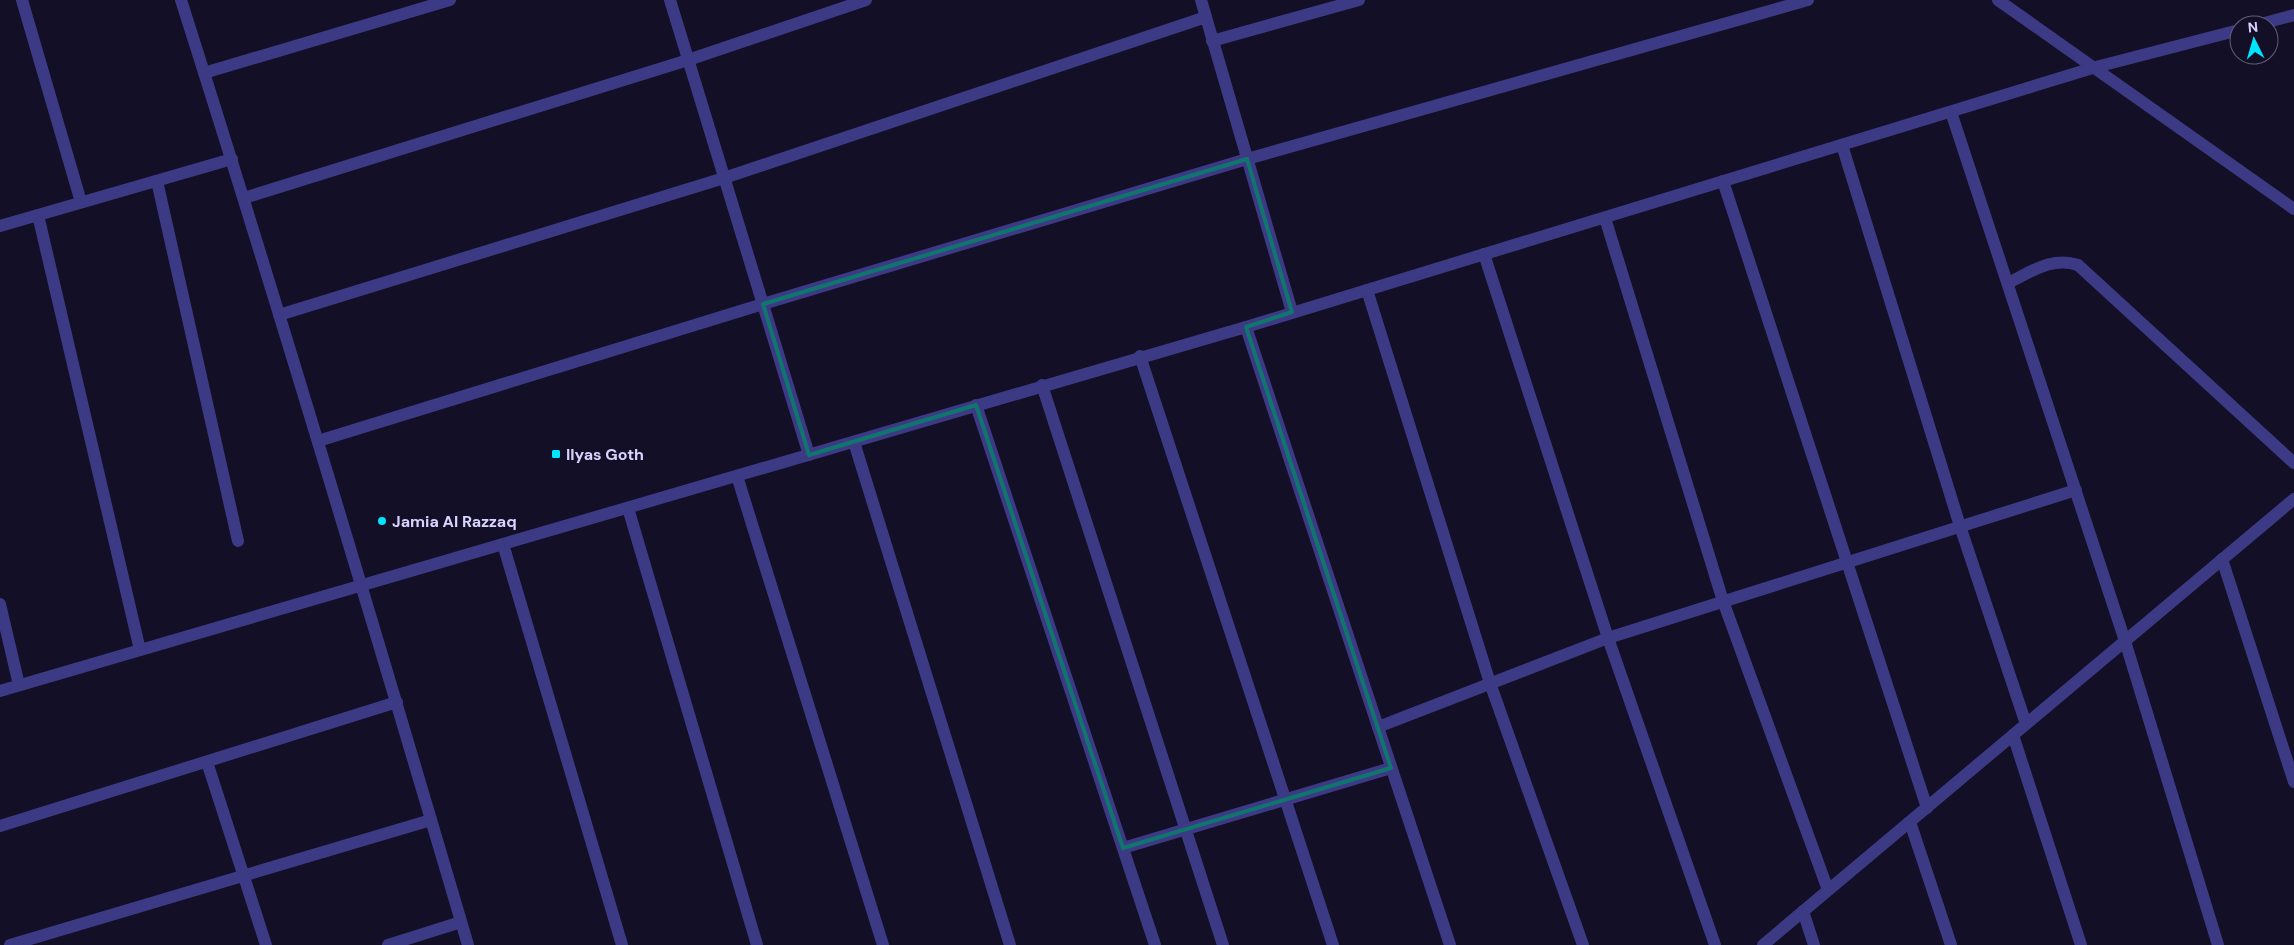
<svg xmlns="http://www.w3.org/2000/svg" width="2294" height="945" font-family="'DM Sans',sans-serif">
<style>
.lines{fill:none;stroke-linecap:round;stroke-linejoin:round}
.minor{stroke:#3d3a85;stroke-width:12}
.marked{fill:none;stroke:#0f766e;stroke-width:4;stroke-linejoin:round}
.poi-dot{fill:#00e5ff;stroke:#130f26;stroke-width:2}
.labels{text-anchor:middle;stroke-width:5;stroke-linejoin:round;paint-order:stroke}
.poi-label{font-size:16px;font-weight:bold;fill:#d9d4ff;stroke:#130f26;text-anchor:start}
</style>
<rect width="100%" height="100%" fill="#130f26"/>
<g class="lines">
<g class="minor">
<path d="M22 0 81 202"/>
<path d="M181 0C281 314 375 629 468 945"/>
<path d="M670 0 809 455"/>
<path d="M1201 0 1292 312"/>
<path d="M1998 0 2294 209"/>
<path d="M2257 25 2294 15"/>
<path d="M1212 41 1359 0"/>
<path d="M204 73 450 0"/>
<path d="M1951 112 2125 641 2218 945"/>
<path d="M1842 145 1960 526 2026 724"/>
<path d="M157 181 238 541"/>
<path d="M1723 181 1927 808"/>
<path d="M244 198 688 60 866 0"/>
<path d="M38 215 140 650"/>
<path d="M1605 218 1723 601 1828 890"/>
<path d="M0 226 232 159"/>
<path d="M1484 254 1608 638 1715 945"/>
<path d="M2008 283C2031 272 2052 256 2078 265L2294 463"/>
<path d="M1367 290 1490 683 1583 945"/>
<path d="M279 315 724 178 1206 17"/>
<path d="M1246 327 1450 945"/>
<path d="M1140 356 1333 945"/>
<path d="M1042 385 1223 945"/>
<path d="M976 405 1155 945"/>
<path d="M318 441 763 304 1247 159 1808 0"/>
<path d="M854 442 1010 945"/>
<path d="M737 476 883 945"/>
<path d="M628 508 757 945"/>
<path d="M503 544 622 945"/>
<path d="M2222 559 2294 782"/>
<path d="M0 604 19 685"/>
<path d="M0 691 1246 327 2096 67 2239 30"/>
<path d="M1378 727 1608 638 2076 490"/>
<path d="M2013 735 2081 945"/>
<path d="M207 762 266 945"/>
<path d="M1910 822 1951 945"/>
<path d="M0 826 397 702"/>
<path d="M1123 848 1391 768"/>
<path d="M1803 911 1814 945"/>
<path d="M10 945 431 820"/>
<path d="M388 945 461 922"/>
<path d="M1763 945 2294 499"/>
</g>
</g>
<path class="marked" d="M1247 159 1292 312 1246 327 1391 768 1123 848 976 405 809 455 763 304Z"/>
<g class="poi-dot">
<rect x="551" y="449" width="10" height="10" rx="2.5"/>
<circle cx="382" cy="521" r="5"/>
</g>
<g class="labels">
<g class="poi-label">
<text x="566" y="460">Ilyas Goth</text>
<text x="392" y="527">Jamia Al Razzaq</text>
</g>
</g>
<g transform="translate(2254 40) rotate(355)"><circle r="24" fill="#130f26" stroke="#625e7d"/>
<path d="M0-4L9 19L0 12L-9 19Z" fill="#00e5ff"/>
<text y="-8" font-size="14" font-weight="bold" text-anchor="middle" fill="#d9d4ff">N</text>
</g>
</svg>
